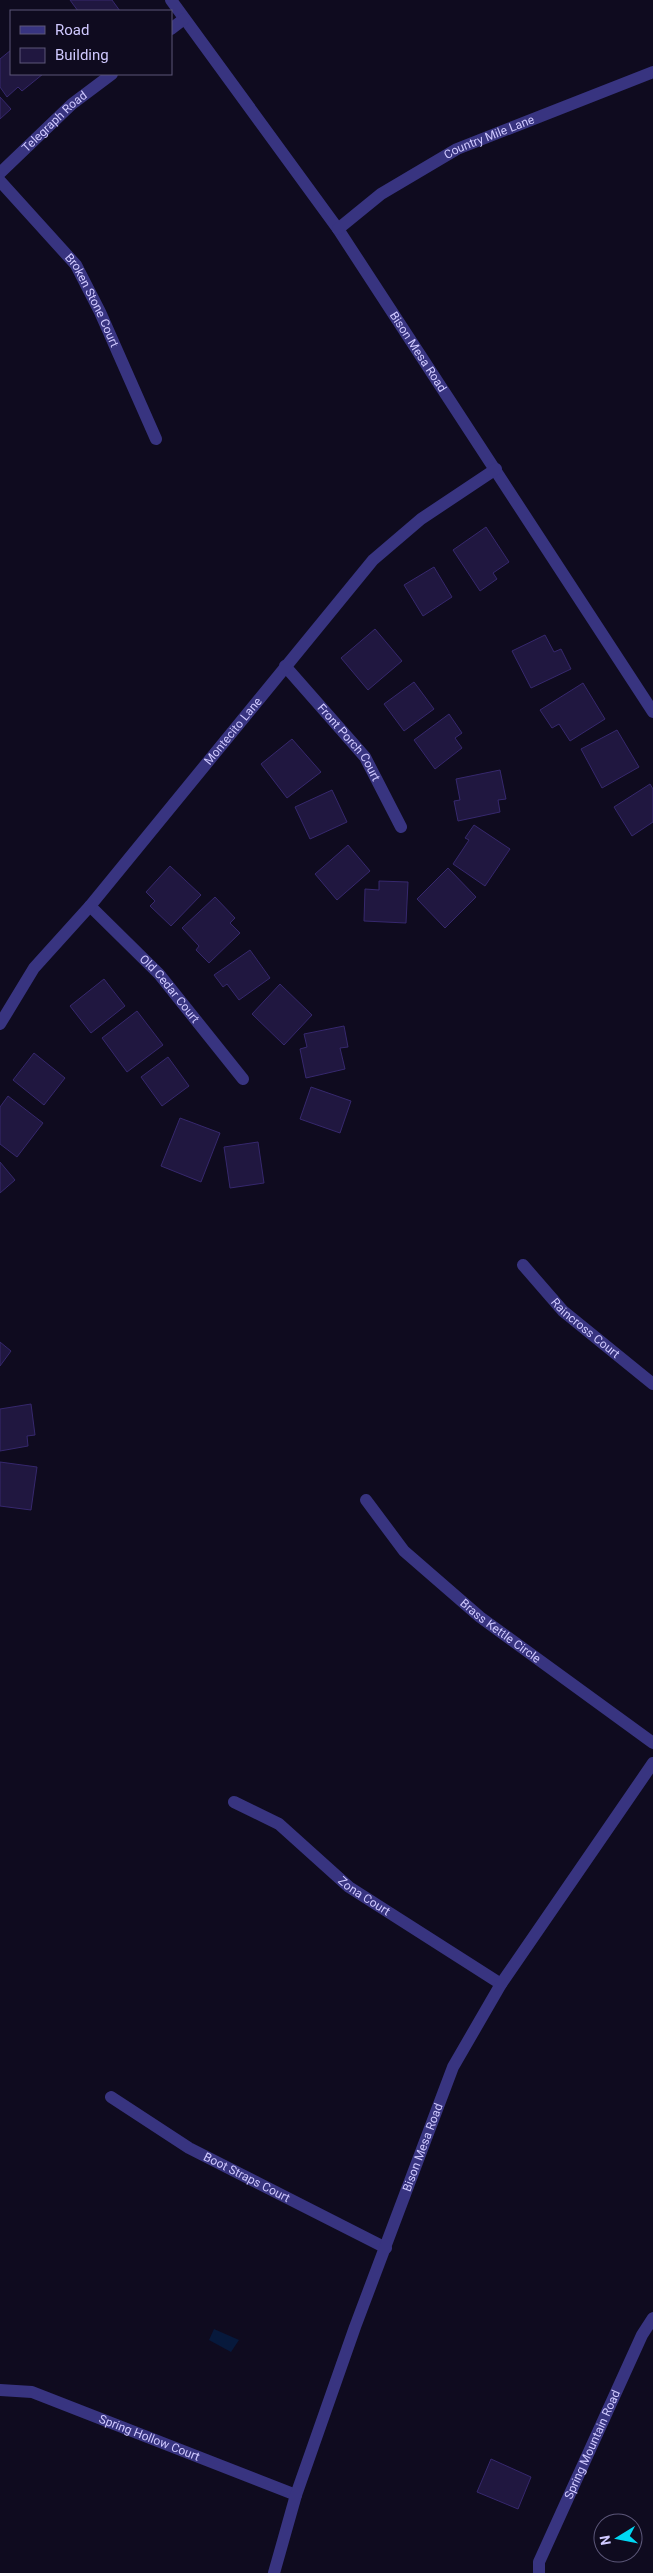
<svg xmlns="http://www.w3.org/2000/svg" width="653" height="2573" font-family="Roboto,sans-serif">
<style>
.water{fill:#07193c}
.building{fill:#201740;stroke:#36286d}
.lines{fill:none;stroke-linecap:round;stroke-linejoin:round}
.minor{stroke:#383480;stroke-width:12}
.labels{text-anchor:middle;stroke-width:5;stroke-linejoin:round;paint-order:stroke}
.street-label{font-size:12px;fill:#d0c9ff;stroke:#0f0b1f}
</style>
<rect width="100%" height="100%" fill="#0f0b1f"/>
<path class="water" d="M214 2329 239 2340 231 2352 209 2340Z"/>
<g class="building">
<path d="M70 0H112L120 11H78Z"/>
<path d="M11 50V74H43L22 91 18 87 7 97 0 87V59Z"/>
<path d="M0 97 11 109 0 119Z"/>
<path d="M486 527 509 562 493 573 497 579 480 591 453 550Z"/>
<path d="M434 567 452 597 423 616 404 585Z"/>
<path d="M375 629 402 661 368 690 341 658Z"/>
<path d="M545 635 554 652 561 649 571 669 531 688 512 651Z"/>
<path d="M414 682 434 709 404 731 384 704Z"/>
<path d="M583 683 605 719 570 741 559 724 552 728 540 710Z"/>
<path d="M449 714 462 733 455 738 462 748 435 769 414 740Z"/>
<path d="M617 730 639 767 602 788 581 749Z"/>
<path d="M292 739 321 772 287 798 261 764Z"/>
<path d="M500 770 506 799 498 800 500 812 458 821 454 801 460 800 456 779Z"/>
<path d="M650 784 653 789V822L632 836 614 807Z"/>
<path d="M332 790 347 822 310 839 295 807Z"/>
<path d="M474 825 510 849 485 886 453 864 469 840 465 838Z"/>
<path d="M348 845 370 871 337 900 315 874Z"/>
<path d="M170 866 201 895 171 926 150 906 155 901 146 892Z"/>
<path d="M448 868 476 897 445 928 417 899Z"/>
<path d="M379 881 408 882 406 923 364 921 365 889 379 890Z"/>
<path d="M215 897 235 918 230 923 240 933 209 963 196 950 199 946 182 928Z"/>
<path d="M250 950 270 978 239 1000 227 984 223 987 214 975Z"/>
<path d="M104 979 125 1006 91 1033 70 1006Z"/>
<path d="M280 984 312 1015 284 1045 252 1014Z"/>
<path d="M137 1011 163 1045 127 1072 102 1038Z"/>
<path d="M344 1026 348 1047 340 1048 345 1069 306 1078 300 1049 307 1047 304 1034Z"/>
<path d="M34 1053 65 1078 44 1105 13 1080Z"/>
<path d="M168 1057 189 1086 162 1106 141 1077Z"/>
<path d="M311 1087 351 1101 340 1133 300 1119Z"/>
<path d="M8 1096 43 1123 17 1157 0 1144V1107Z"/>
<path d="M180 1118 220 1133 201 1182 161 1166Z"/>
<path d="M258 1142 264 1183 230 1188 224 1147Z"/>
<path d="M0 1162 15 1180 0 1193Z"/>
<path d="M0 1342 11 1351 0 1366Z"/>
<path d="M31 1404 35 1435 27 1436 28 1446 0 1451V1409Z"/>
<path d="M0 1462 37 1467 31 1510 0 1506Z"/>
<path d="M491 2459 531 2477 518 2509 477 2492Z"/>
</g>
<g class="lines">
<g class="minor">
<path id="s1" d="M171 0 338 229 653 712"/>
<path d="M171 29 184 19"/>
<path id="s2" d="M0 173 72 104 112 74"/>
<path id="s3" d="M0 181 76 265 100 312 156 439"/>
<path id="s4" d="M338 229 381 194 457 149 653 72"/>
<path id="s5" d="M285 666 365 757 401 827"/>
<path id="s6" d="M90 906 159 974 243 1079"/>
<path id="s7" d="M0 1024 34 968 90 906 373 560 421 519 496 469"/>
<path id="s8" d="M523 1265 563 1311 653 1384"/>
<path id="s9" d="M366 1500 404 1551 480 1617 653 1743"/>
<path id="s10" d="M234 1802 279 1824 349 1887 501 1984"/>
<path id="s11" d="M111 2097 189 2148 386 2248"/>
<path id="s12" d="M0 2390 32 2392 296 2495"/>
<path id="s13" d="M274 2573 296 2495 355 2327 453 2067 501 1984 653 1763"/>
<path id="s14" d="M539 2573V2562L642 2335 653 2318"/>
</g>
</g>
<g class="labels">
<g class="street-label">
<text dy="4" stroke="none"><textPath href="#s2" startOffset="75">Telegraph Road</textPath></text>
<text dy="4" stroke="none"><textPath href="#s4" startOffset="178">Country Mile Lane</textPath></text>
<text dy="4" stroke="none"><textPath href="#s3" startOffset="152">Broken Stone Court</textPath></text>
<text dy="4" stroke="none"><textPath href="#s1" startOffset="430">Bison Mesa Road</textPath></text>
<text dy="4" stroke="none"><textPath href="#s7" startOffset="375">Montecito Lane</textPath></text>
<text dy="4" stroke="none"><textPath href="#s5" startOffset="100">Front Porch Court</textPath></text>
<text dy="4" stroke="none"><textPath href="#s6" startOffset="115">Old Cedar Court</textPath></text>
<text dy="4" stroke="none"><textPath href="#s8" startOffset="89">Raincross Court</textPath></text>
<text dy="4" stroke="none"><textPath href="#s9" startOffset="189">Brass Kettle Circle</textPath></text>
<text dy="4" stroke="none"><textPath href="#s10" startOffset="162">Zona Court</textPath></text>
<text dy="4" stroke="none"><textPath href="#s13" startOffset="451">Bison Mesa Road</textPath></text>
<text dy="4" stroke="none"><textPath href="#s11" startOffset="158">Boot Straps Court</textPath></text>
<text dy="4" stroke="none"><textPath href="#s12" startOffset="158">Spring Hollow Court</textPath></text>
<text dy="4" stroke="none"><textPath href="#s14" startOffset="140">Spring Mountain Road</textPath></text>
</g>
</g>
<rect x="10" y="10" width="162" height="65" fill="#0f0b1f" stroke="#5c5779"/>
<rect x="20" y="26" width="25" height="8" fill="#383480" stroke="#5c5779"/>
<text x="55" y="35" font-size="15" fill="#d0c9ff">Road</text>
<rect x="20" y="48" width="25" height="15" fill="#201740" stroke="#5c5779"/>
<text x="55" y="60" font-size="15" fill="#d0c9ff">Building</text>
<g transform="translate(618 2538) rotate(260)"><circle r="24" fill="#0f0b1f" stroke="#5c5779"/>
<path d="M0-4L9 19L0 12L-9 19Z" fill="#00d8f4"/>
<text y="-8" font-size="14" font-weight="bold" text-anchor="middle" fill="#d0c9ff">N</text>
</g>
</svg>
